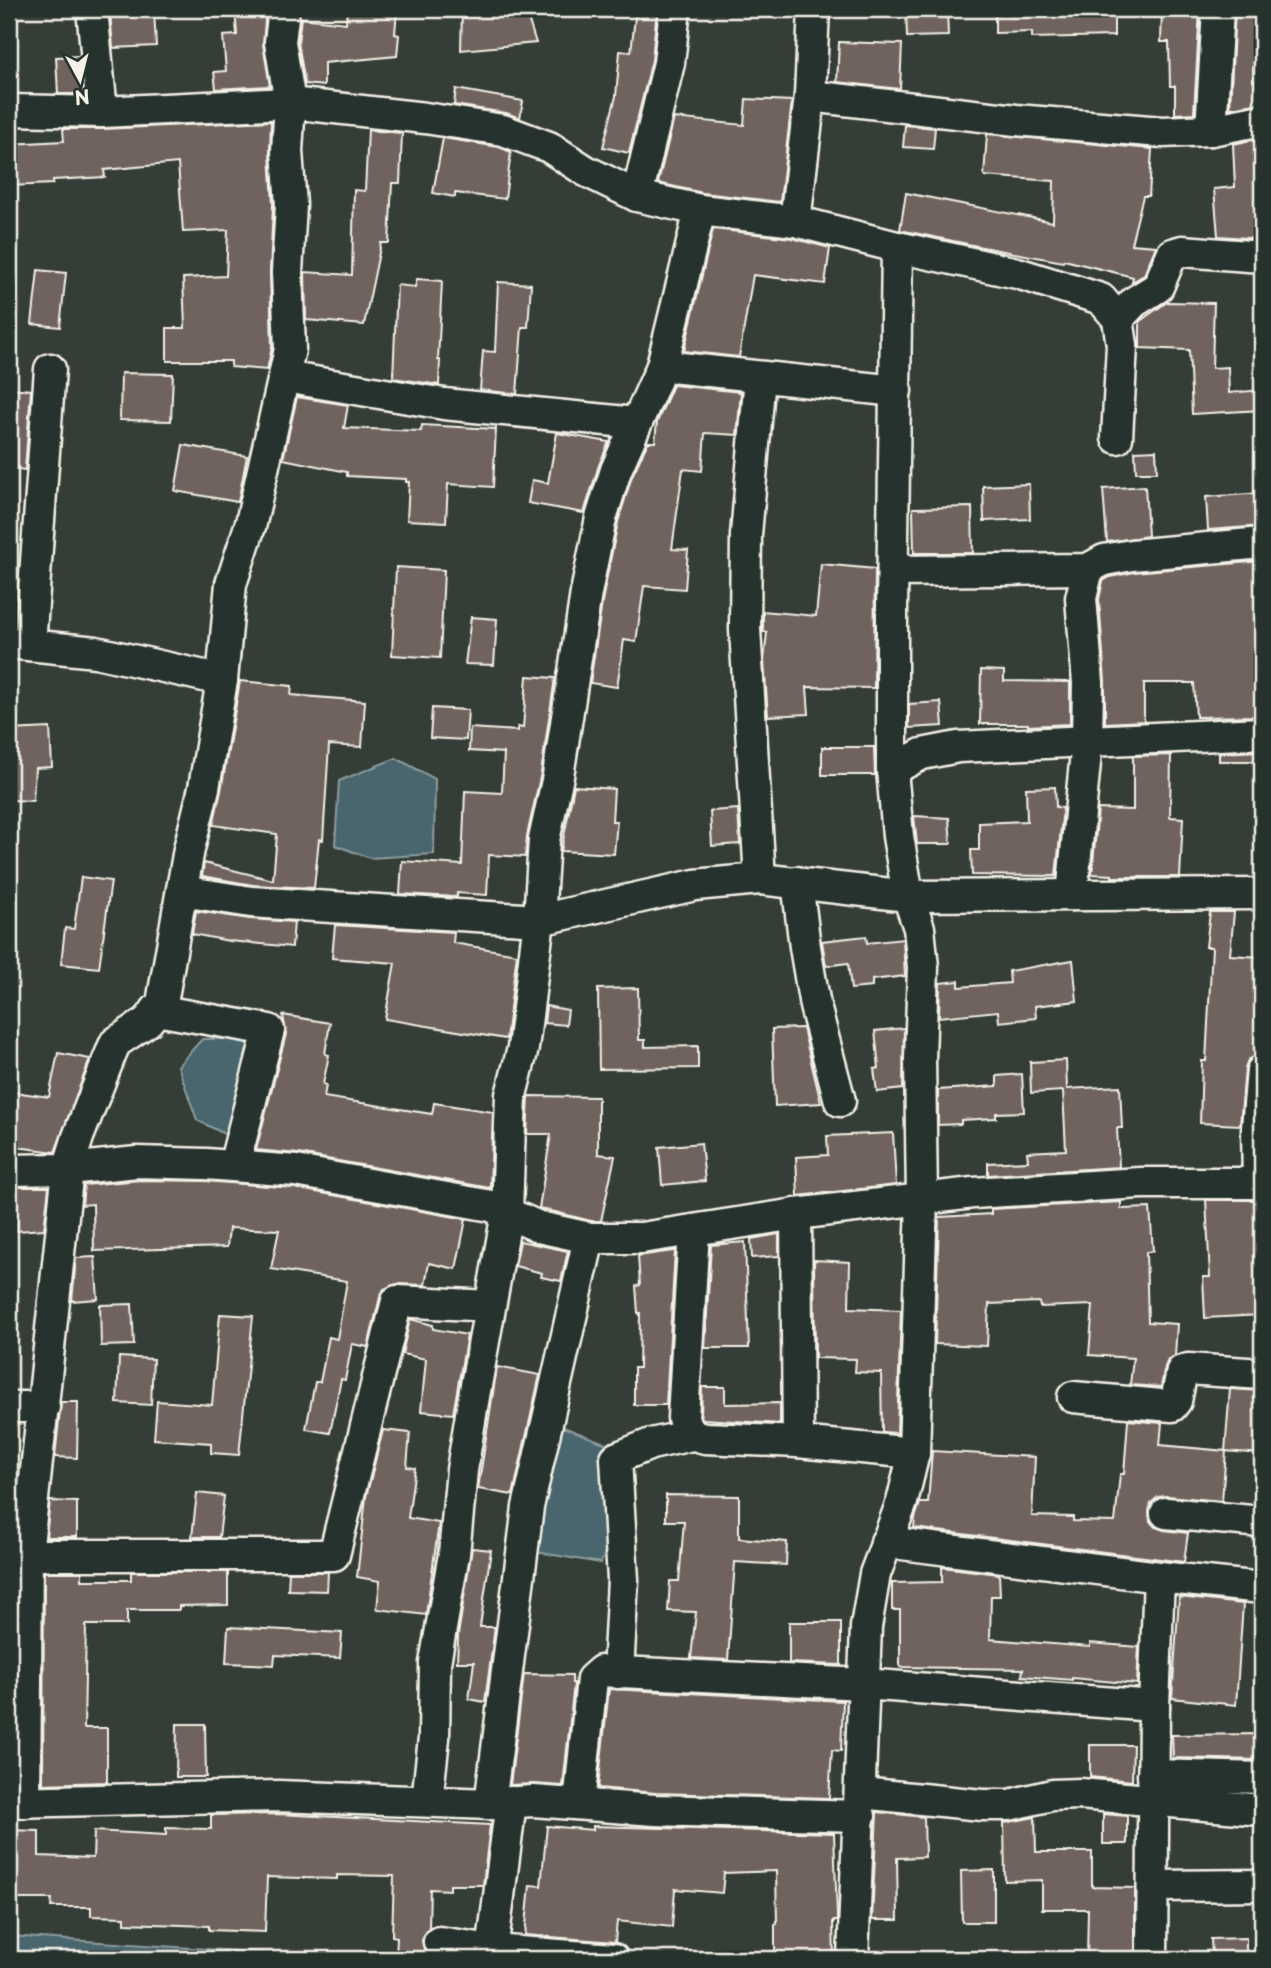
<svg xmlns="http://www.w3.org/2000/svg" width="1271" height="1968" font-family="'Playpen Sans',sans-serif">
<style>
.water{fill:#48656e;stroke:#8d9d9f;stroke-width:2}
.building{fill:#70645d;stroke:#f4f1e8;stroke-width:2}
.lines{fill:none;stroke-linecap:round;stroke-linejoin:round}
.street-casing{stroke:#f4f1e8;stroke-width:35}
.street{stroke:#26332d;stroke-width:30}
</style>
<rect width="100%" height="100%" fill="#353d37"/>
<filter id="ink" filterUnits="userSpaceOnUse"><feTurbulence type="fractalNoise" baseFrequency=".0143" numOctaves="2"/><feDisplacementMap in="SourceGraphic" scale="14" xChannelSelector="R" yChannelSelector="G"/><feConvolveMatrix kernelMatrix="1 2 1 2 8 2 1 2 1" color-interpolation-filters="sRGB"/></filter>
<g filter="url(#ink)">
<g class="water">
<path d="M396 758 435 779 434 854 370 858 335 845 339 781Z"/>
<path d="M202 1039H257L236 1140 197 1120 178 1066Z"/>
<path d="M553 1423 607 1444 615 1523 601 1563 530 1551Z"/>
<path d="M9 1936 314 1956 317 1959H9Z"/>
</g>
<g class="building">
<path d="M235 9H266L263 44 270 86 216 89 214 72 226 71 223 36 237 35Z"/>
<path d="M347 9H397L395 34 399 35 397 56 324 63V86L305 84 298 42 301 18 346 23Z"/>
<path d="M462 9H525L536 43 461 50Z"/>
<path d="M636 9H657L652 60 629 153 603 147 616 96 620 51 631 52Z"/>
<path d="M906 9H947L948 36 907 37Z"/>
<path d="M995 9H1114V36L1032 38V32L995 33Z"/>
<path d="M1162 9H1200L1194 113 1175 114V86H1170L1169 42H1161Z"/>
<path d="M1235 9H1262V32H1254L1253 81H1262V103L1230 108Z"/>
<path d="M154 10 156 46 113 48 110 12Z"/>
<path d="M839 42 902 44 900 89 837 82Z"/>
<path d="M79 56 83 94H58L56 57Z"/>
<path d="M456 89 523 101 520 118 506 113 454 105Z"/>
<path d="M746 99 792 101 780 202 703 193 658 183 674 118 744 125Z"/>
<path d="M271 121 270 152 273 205 270 273 272 347 267 370 231 367V361H167V328H185L183 278 226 276 228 230 183 232 178 163 104 170 105 177 53 180V184L9 186V144L64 141 63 129H103Z"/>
<path d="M905 125 935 128 933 149 903 147Z"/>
<path d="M368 130 402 133 400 183H392L389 243H381L364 325 306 320 305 272 352 275 354 190 365 191Z"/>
<path d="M987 134 1152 149 1149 196H1143L1131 244 1156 246 1144 275 1132 282 1133 277 1064 260 1063 262 982 247 900 230 906 193 1053 222 1054 181 984 176Z"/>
<path d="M443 138 499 147 511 152 505 199 455 193V197L433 193Z"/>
<path d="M1262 138V239L1218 236 1214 189 1235 187 1233 144Z"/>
<path d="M713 229 792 238 830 248 825 284 753 275 739 357 684 351Z"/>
<path d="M38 270 66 273 60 327 32 324Z"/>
<path d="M417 279 442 281 438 360H440L439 385 393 378 397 285 415 287Z"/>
<path d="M498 282 531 284 528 327H522L517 394 480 390 483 351 495 352Z"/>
<path d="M1167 302 1214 303 1212 368 1228 367 1229 393 1262 390V410L1192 414 1189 350 1140 348V321Z"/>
<path d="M121 373 173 374 171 421 120 420Z"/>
<path d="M673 385 741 392 737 435 705 433 702 471 683 469 672 549 688 550 685 589 644 586 636 642 624 640 617 687 590 683 603 596 618 522 632 476 648 442H655L657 422Z"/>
<path d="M9 388 31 390 25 470 9 468Z"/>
<path d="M297 397 348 405 344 428 421 431 422 425 496 429 493 487 448 484 446 522 407 520 409 482H406V479L347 476V472L283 459Z"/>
<path d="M557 433 609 442 599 465 584 513 528 503 532 480 548 483Z"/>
<path d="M183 445 247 456 238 502 175 491Z"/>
<path d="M1156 450 1157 472H1136L1135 451Z"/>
<path d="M1029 484 1030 519 984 521 983 486Z"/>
<path d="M1145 486 1148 536 1107 542 1103 489Z"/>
<path d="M1262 493V526L1208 530 1206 497Z"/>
<path d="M972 507 973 553H914L913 508Z"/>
<path d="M1262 561V716L1196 717 1194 683H1144V721L1105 723V682L1099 599 1103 581 1110 577 1134 572Z"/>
<path d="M821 564 875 569 874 688 807 687 809 714 768 716 764 661 767 632H763V611L816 616Z"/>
<path d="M396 567 444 570 440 658 392 655Z"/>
<path d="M9 589H17L14 626H9Z"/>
<path d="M471 617 497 619 494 665 465 664Z"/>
<path d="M981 670 1004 671V681L1070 682V724L1028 726V724H980Z"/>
<path d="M527 676 555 678 541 773 527 836 525 857 489 855 487 895 457 893V897L400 894 402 861 462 865 465 791 502 793 504 753 469 751 470 728 518 731V727L523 728Z"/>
<path d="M240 681 292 686 291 695 365 701 362 747 329 745 323 840 319 839 314 888 253 885 202 876 204 863 273 880 277 834 213 825 221 791Z"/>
<path d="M941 702 943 726 909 728V704Z"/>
<path d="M432 708 468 710 466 740 430 738Z"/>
<path d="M50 728 52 767 35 768 33 801 9 800V730Z"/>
<path d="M822 747H874L875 775H822Z"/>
<path d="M1260 751V761H1219V753Z"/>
<path d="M1171 755 1170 817 1183 818 1180 877H1112V875L1092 874 1098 809 1133 810V756Z"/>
<path d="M574 786 614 789 612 821H617L614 854 561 851Z"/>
<path d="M1055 787 1056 807 1063 808 1056 876 972 875 971 850H979V823L1027 821 1026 788Z"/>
<path d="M738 809 740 844 712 846 710 811Z"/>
<path d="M914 816 949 818 951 844H917Z"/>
<path d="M81 877 111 881 99 968 61 964 65 928 74 929Z"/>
<path d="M196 911 250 919 294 922 292 947 229 941 192 934Z"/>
<path d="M1210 912H1234L1230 955 1262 957 1260 1054 1248 1060 1245 1069 1240 1125 1200 1123 1202 1061H1206L1212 947H1206Z"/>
<path d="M335 925 454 932 453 943 517 954 506 1039 385 1019 395 963 332 958Z"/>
<path d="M866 936 867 943 903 939 905 976 872 980V987L851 989 848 963 826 966 822 941Z"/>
<path d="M1073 960 1077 1001 1035 1006 1036 1018 999 1022 998 1011 939 1017 940 983 959 981V987L1010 983 1009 971Z"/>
<path d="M638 988 639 1040H645V1047L698 1046V1068L599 1069 598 989Z"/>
<path d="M546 1006 568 1010 566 1025 544 1023Z"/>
<path d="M283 1015 330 1023 325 1054 329 1055 323 1084 326 1085 324 1097 432 1114 434 1103 493 1112 490 1188 299 1154 256 1150 286 1034Z"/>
<path d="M803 1028 821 1103 775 1106 772 1029Z"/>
<path d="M904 1028 903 1089 877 1092 874 1069 879 1068 875 1031Z"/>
<path d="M58 1053 90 1059 55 1152 9 1146V1118L13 1092 49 1097Z"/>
<path d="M1066 1060 1067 1089 1120 1086 1122 1128H1117L1119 1167 988 1175V1163L1028 1161 1027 1152 1066 1150 1063 1091 1031 1093 1030 1062Z"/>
<path d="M1022 1074 1024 1112 996 1113V1118L961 1120V1124L938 1125V1090L997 1086V1076Z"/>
<path d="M529 1096 598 1097V1154L615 1156 601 1221H591L539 1208 551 1134H527Z"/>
<path d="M893 1133 896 1185 798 1196 796 1157 828 1155 827 1136Z"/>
<path d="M701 1143 705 1181 662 1185 659 1147Z"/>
<path d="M141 1180 205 1181 294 1188 466 1219 456 1269 429 1263 425 1285 397 1284 384 1289 380 1297 368 1347 352 1344 345 1380 341 1379 330 1433 306 1429 315 1382H320L329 1337 337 1339 347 1281 271 1269 279 1230 229 1228 227 1247 94 1251 93 1204 82 1205 84 1185Z"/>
<path d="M15 1187H49L44 1229 17 1231Z"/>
<path d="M1206 1200H1262V1315L1205 1318 1203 1277H1210Z"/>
<path d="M1121 1202V1209L1150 1208 1153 1251 1146 1252 1148 1322 1177 1324 1175 1356 1168 1360 1165 1367 1161 1387 1130 1385 1133 1358 1089 1355 1093 1305 1040 1307 1039 1302 989 1304 987 1346 935 1344 939 1217 991 1214V1209Z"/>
<path d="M779 1234V1256L752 1258 751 1239Z"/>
<path d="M520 1241 568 1251 561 1281 541 1277 542 1273 515 1266Z"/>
<path d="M745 1242 749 1348H705L711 1245Z"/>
<path d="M673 1251H675L666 1405H634V1368H639L640 1313H638L636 1286 640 1285 638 1256Z"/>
<path d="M95 1257 98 1299 72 1301 76 1258Z"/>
<path d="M814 1260 850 1262 849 1308 901 1310 897 1433 882 1432 881 1373 855 1372 856 1359 815 1358Z"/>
<path d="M132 1304 134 1345 101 1346 100 1305Z"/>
<path d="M220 1314 253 1316 239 1455 211 1453V1443L154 1439 157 1401 212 1405Z"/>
<path d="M410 1319 433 1325V1329L467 1335 453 1414 421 1411 426 1359 402 1354Z"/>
<path d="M119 1357 153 1359 151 1405 117 1403Z"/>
<path d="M497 1367 540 1375 513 1495 478 1489Z"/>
<path d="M702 1387H725V1404L780 1403V1424L703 1419 701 1416Z"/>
<path d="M1230 1389 1262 1391V1454L1225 1451Z"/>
<path d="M61 1402H78L77 1458 55 1457Z"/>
<path d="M1128 1420 1162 1423 1160 1445 1226 1451 1222 1501 1167 1496 1158 1497 1151 1503 1149 1512 1150 1521 1155 1527 1164 1530 1188 1533 1184 1562 914 1528 915 1518 920 1503H928L932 1451 1035 1457 1032 1516 1073 1517V1521L1115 1522 1120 1474H1124Z"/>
<path d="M383 1430 410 1433 407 1467 415 1468 408 1518 439 1523 426 1615 377 1609 380 1581 357 1577 366 1497Z"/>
<path d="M197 1493 224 1496 219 1537H192Z"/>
<path d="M666 1495 739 1496V1538L787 1542 786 1565 735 1562 728 1660 691 1658 696 1612 668 1611 670 1581H679L684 1521H666Z"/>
<path d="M50 1501 77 1502V1537H46Z"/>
<path d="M472 1548 491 1550 480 1627H495L485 1702 469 1699 474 1662H457L458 1635Z"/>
<path d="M942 1567 999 1574 1000 1596H991L990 1639 1090 1647V1643L1139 1647 1137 1684 1072 1678V1680L1022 1676 1023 1669 900 1667V1610H892V1583L942 1582Z"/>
<path d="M44 1572H82V1580H131V1572H228V1605L179 1606V1610H127V1625H86L84 1728H107V1782L43 1784Z"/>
<path d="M289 1572H328L327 1591 288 1590Z"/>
<path d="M1179 1597 1243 1604 1236 1705 1172 1698Z"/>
<path d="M789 1622H841V1665L789 1663Z"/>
<path d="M228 1627 342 1633 340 1658 275 1655 274 1665 226 1663Z"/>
<path d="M524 1674 572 1675V1683H574L563 1786 534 1784 510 1785Z"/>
<path d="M609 1689 843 1701 841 1751 832 1750 829 1798 656 1793 598 1788Z"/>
<path d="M177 1724H205L206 1777H176Z"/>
<path d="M1262 1734V1760L1173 1758 1172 1735Z"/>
<path d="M1090 1745H1133L1132 1781 1090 1777Z"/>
<path d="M877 1812 924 1817 925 1857 897 1858 898 1920H872Z"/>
<path d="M278 1814 490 1825 483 1885H450V1890L430 1889 429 1928 422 1940 428 1959H396L397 1937 392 1936 394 1876 337 1875V1879L267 1877 265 1932 209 1930V1926L125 1923V1917L91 1916V1907H51L52 1899H9V1830L39 1831V1856L93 1858 94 1831 166 1835V1828L211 1829V1815Z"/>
<path d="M1103 1814 1127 1816V1844H1103Z"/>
<path d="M1035 1817 1036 1852H1092V1887L1135 1888V1959H1087L1088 1909H1042V1880L1005 1881 1004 1823Z"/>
<path d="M547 1826 593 1830V1826L834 1833 837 1915V1921H833L834 1959H775V1924H777L776 1871 724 1873 722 1893 675 1889 672 1927 617 1921 615 1942 525 1935 530 1885 541 1886Z"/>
<path d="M994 1870V1922H962L961 1871Z"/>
<path d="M1246 1938V1959H1212L1211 1939Z"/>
</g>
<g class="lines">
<defs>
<g id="street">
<path d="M92 9 102 112"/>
<path d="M284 9 280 42 290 103 425 118 503 130 549 147 586 171 637 196 700 210 795 221"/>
<path d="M814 9 810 96 795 221 897 247 892 610V770L898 836 908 896 919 928 923 967 920 1059 922 1199 914 1453 902 1502 875 1574 866 1627 853 1959"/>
<path d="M810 96 1016 120 1162 132 1211 130 1262 120"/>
<path d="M9 110 102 112 290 103 287 151 291 205 287 272 290 349 251 523 231 584 222 680 204 788 189 849 162 1003 148 1021 115 1043 78 1137 68 1169 9 1170"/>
<path d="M1211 130 1218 9"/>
<path d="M637 196 669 63 675 9"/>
<path d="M897 247 1017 273 1101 299 1118 319 1122 345 1117 438"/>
<path d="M1118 319 1134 302 1158 287 1172 254 1182 251 1262 257"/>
<path d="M662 366 896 391"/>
<path d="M285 377 444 404 636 423"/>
<path d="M760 377 746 535 745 629 760 879"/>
<path d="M893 571 1088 569 1104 560 1132 555 1262 543"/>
<path d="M9 643 96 652 222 680"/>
<path d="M30 645 50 369"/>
<path d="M892 770 922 754 958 747 1262 733"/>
<path d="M797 882 805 947 815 1006 840 1101"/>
<path d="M182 891 251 902 539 920 695 885 760 879 908 896 1262 894"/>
<path d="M1072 895 1087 742 1088 683 1081 598 1088 569"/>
<path d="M156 1010 269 1030 234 1166"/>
<path d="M1258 1183 1257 1128 1262 1071"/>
<path d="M796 1214 798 1442 914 1453"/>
<path d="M694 1230 683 1418C687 1431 691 1435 705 1438L798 1442"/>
<path d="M1073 1397 1172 1406 1176 1401 1182 1371 1188 1369 1262 1374"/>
<path d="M9 1407H44"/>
<path d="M1166 1513 1262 1522"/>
<path d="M886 1542 1159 1577 1154 1706 1152 1959"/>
<path d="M9 1555H334L397 1301 489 1306"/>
<path d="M1159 1577 1262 1588"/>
<path d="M618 1673 623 1580 616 1458 651 1444 692 1435"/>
<path d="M1153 1775 1262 1778"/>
<path d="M861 1793 982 1805H1009L1052 1795 1080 1794 1262 1810"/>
<path d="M427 1801 434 1738 435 1663 454 1554 462 1470 473 1402 507 1213 511 1095 523 1048 539 920 544 840 558 776 586 593 601 518 616 470 662 366 700 210"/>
<path d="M9 1802 278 1796 490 1804 533 1801 655 1810 860 1816"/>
<path d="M25 1802 27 1555 68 1169 137 1162 206 1164 296 1171 491 1206 539 1227 589 1238H641L796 1214 973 1193 1141 1183H1262"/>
<path d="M490 1804 528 1507 589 1238"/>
<path d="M579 1804 592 1679 601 1671 863 1684 1154 1706"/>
<path d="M1154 1886 1262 1885"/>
<path d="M439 1942 492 1950 613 1959"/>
<path d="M491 1959 511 1802"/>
</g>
</defs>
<use href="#street" class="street-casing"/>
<use href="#street" class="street"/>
</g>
</g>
<rect width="1271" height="1968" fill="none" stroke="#26332d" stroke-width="35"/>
<rect x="18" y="18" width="1236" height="1933" fill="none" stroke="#f4f1e8" stroke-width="2.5" filter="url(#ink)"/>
<g transform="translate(80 80) rotate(173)" stroke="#26332d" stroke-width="5" paint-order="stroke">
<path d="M0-5L12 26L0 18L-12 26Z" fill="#f4f1e8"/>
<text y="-10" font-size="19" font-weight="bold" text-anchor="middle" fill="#f4f1e8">N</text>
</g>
</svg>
